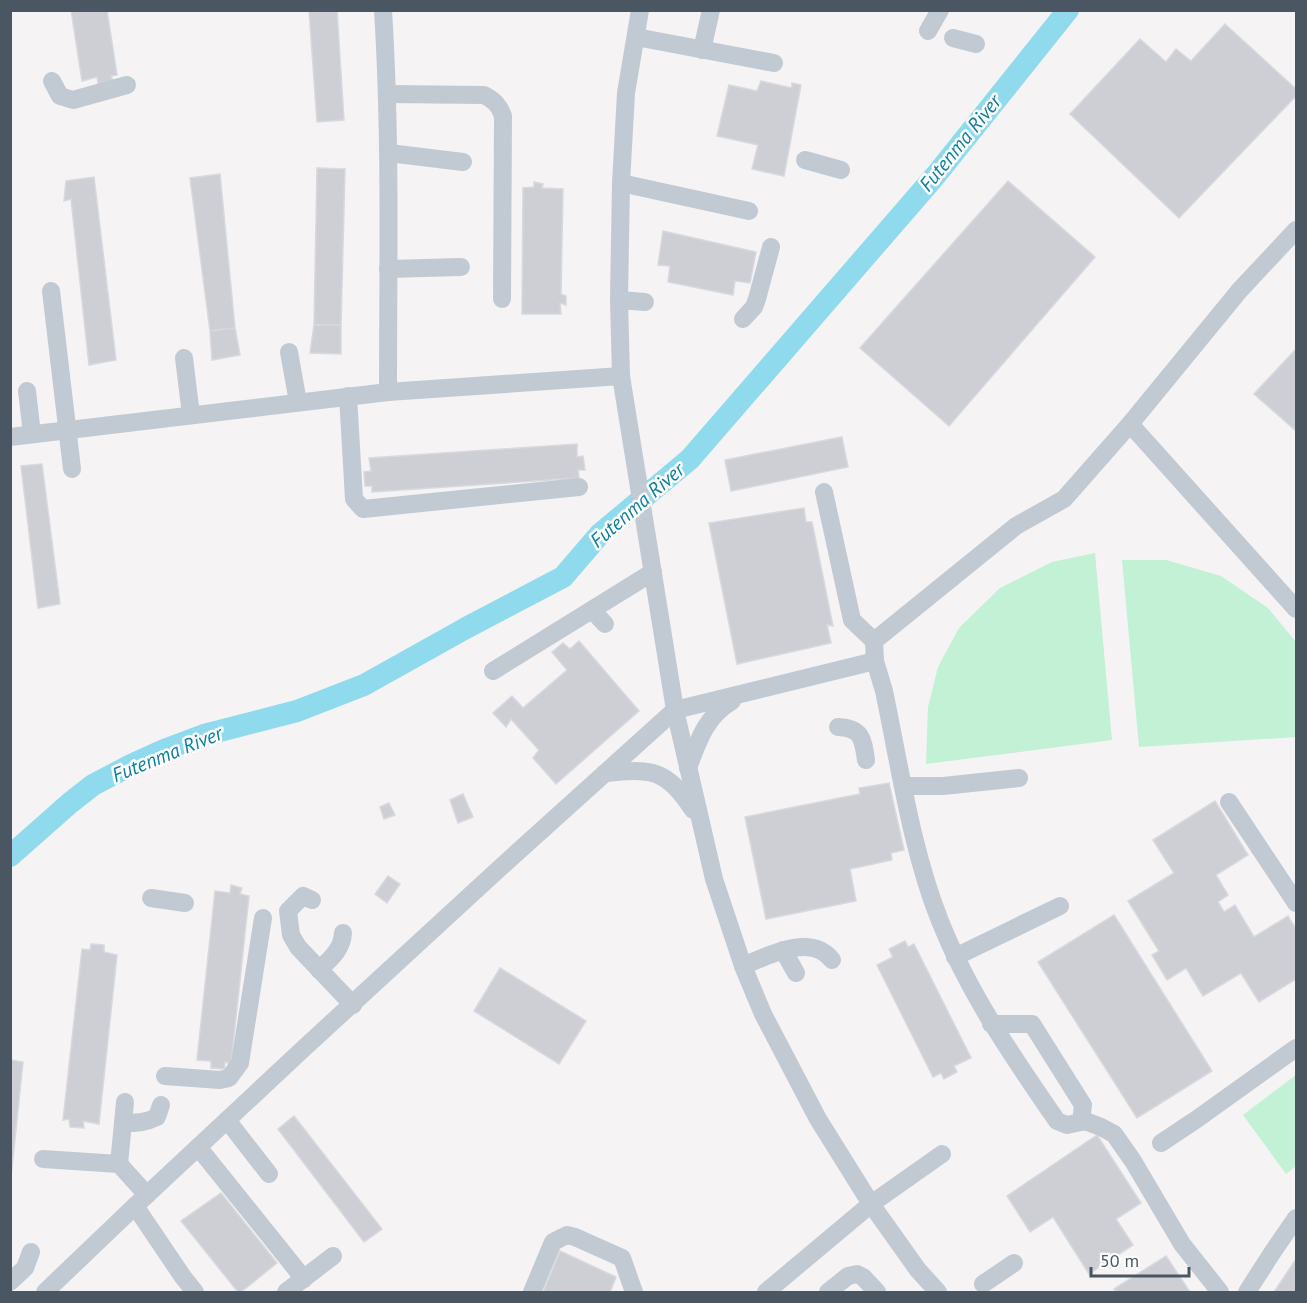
<svg xmlns="http://www.w3.org/2000/svg" width="1307" height="1303" font-family="'PT Sans',sans-serif">
<style>
.green{fill:#c3f1d5}
.lines{fill:none;stroke-linecap:round;stroke-linejoin:round}
.river{stroke:#90daee;stroke-width:22}
.building{fill:#cdcfd5;stroke:#d7d9de;stroke-width:1.5}
.minor{stroke:#c1cad2;stroke-width:18}
.labels{text-anchor:middle;stroke-width:5;stroke-linejoin:round;paint-order:stroke}
.water-label{font-size:20px;font-style:italic;fill:#0c7c9b;stroke:#fff}
</style>
<rect width="100%" height="100%" fill="#f5f3f3"/>
<g class="green">
<path d="M1095 553 1112 740 926 764 928 707 938 667 959 628 1000 588 1052 562Z"/>
<path d="M1122 560H1166L1221 576 1268 608 1296 642V737L1139 747Z"/>
<path d="M1296 1075V1166L1286 1174 1243 1115Z"/>
</g>
<g class="lines">
<path class="river" d="M10 856 70 803 93 785 131 765 164 750 204 735 297 711 364 685 466 628 563 577 600 534 690 459 936 175 1068 10"/>
</g>
<g class="building">
<path d="M71 10H107L117 75 111 76 113 81 98 84 97 77 82 81Z"/>
<path d="M309 10H337L344 120 317 122Z"/>
<path d="M1225 24 1296 89V96L1179 218 1070 114 1140 39 1166 62 1176 49 1191 61Z"/>
<path d="M761 81 792 88V83L801 85 784 176 752 169 758 145 717 136 729 85 757 91Z"/>
<path d="M317 168 345 169 341 325H314Z"/>
<path d="M220 174 235 328 210 331 190 178Z"/>
<path d="M94 177 116 360 89 365 71 199 64 201 66 181Z"/>
<path d="M1008 181 1095 257 949 426 860 348Z"/>
<path d="M534 182 543 184 542 188 563 189 561 294 566 296V305L560 303 561 314H522L523 188 534 187Z"/>
<path d="M663 231 756 252 750 283 735 281 733 295 668 282 670 266 658 265Z"/>
<path d="M314 325H341V354L310 353Z"/>
<path d="M235 328 240 355 212 360 210 331Z"/>
<path d="M1296 349V431L1254 394Z"/>
<path d="M842 437 848 467 731 491 725 460Z"/>
<path d="M577 444V457L583 456 585 470H578L579 478 372 492V486H365L364 472 371 471 369 458Z"/>
<path d="M42 464 60 604 38 608 21 466Z"/>
<path d="M804 508 806 522H812L833 626 827 625 831 643 737 664 709 523Z"/>
<path d="M579 641 639 711 556 784 533 758 539 750 511 719 506 727 493 713 512 696 523 708 567 670 552 652 563 643 570 649Z"/>
<path d="M889 783 904 850 891 853 892 860 850 869 856 901 766 919 745 817 860 794 859 788Z"/>
<path d="M463 794 473 817 458 823 450 800Z"/>
<path d="M1215 801 1248 855 1216 875 1228 895 1218 902 1224 912 1235 905 1254 937 1288 916 1296 929V979L1259 1002 1241 973 1203 996 1186 968 1167 980 1152 955 1159 951 1128 901 1174 873 1153 840Z"/>
<path d="M389 803 395 815 384 819 380 807Z"/>
<path d="M388 876 400 884 387 903 375 894Z"/>
<path d="M231 885 242 888 240 894 249 896 231 1064 225 1062 224 1069 211 1068V1061L197 1060 215 891 230 893Z"/>
<path d="M1114 915 1212 1071 1137 1118 1038 962Z"/>
<path d="M905 941 908 947 914 944 971 1058 954 1066 957 1072 944 1079 941 1073 933 1077 877 965 893 957 889 949Z"/>
<path d="M91 944 104 945V952L117 955 99 1124 83 1121 84 1128 70 1127 69 1119 63 1120 82 949 90 950Z"/>
<path d="M500 968 586 1021 559 1064 474 1011Z"/>
<path d="M10 1054 11 1060 23 1062 10 1187Z"/>
<path d="M294 1116 382 1229 364 1242 278 1129Z"/>
<path d="M1097 1135 1141 1203 1116 1219 1133 1245 1089 1274 1053 1217 1030 1232 1007 1196Z"/>
<path d="M221 1193 277 1263 241 1292H238L181 1221Z"/>
<path d="M560 1251 616 1277 610 1292H543Z"/>
<path d="M1166 1256 1190 1292H1117L1114 1289Z"/>
<path d="M1296 1259V1292H1274Z"/>
</g>
<g class="lines">
<g class="minor">
<path d="M383 10C391 138 388 265 388 392"/>
<path d="M640 10 626 93 621 183 619 300 621 376 675 710 714 879 743 966 763 1014 818 1119 871 1204 918 1270 938 1292"/>
<path d="M928 31 940 10"/>
<path d="M636 37 774 63"/>
<path d="M953 38 976 44"/>
<path d="M702 50 711 10"/>
<path d="M52 81 60 96 73 100 127 85"/>
<path d="M388 94 484 95C494 100 499 105 503 116L502 299"/>
<path d="M389 153 463 162"/>
<path d="M805 160 841 170"/>
<path d="M621 183 749 211"/>
<path d="M388 269 461 267"/>
<path d="M51 291 72 469"/>
<path d="M619 300 645 302"/>
<path d="M743 319 754 307 757 299 771 247"/>
<path d="M289 352 298 402"/>
<path d="M184 358 191 415"/>
<path d="M27 391 32 434"/>
<path d="M348 396 354 499 363 509 579 487"/>
<path d="M1130 424 1296 609"/>
<path d="M10 437 388 392 621 376"/>
<path d="M824 492 852 620 874 641"/>
<path d="M592 610 605 624"/>
<path d="M493 671 653 572"/>
<path d="M838 727C862 728 863 739 866 760"/>
<path d="M688 768C698 741 706 716 732 701"/>
<path d="M605 773C651 768 667 769 693 810"/>
<path d="M903 786H943L1019 778"/>
<path d="M1229 802 1296 903"/>
<path d="M151 898 185 903"/>
<path d="M312 900 303 896 288 911 291 935 298 947 353 1005"/>
<path d="M783 950 796 973"/>
<path d="M955 957 1060 906"/>
<path d="M743 966C769 955 811 933 832 960"/>
<path d="M319 970C330 959 342 950 343 933"/>
<path d="M991 1024H1032L1083 1105 1081 1122"/>
<path d="M165 1076 220 1080 229 1078 240 1063 263 918"/>
<path d="M227 1120 269 1174"/>
<path d="M123 1123C136 1123 145 1123 157 1117L161 1105"/>
<path d="M1161 1143 1197 1119 1296 1048"/>
<path d="M198 1147 304 1279"/>
<path d="M43 1159 119 1164 147 1195"/>
<path d="M119 1164 125 1102"/>
<path d="M135 1206 183 1277 195 1292"/>
<path d="M10 1282 25 1268 31 1252"/>
<path d="M983 1284 1014 1263"/>
<path d="M45 1292 135 1206 302 1050 501 867 675 710 875 661"/>
<path d="M286 1292 333 1256"/>
<path d="M532 1292 553 1242 567 1235 575 1237 622 1258 634 1292"/>
<path d="M766 1292 871 1204 942 1154"/>
<path d="M828 1292 848 1276 857 1274 863 1277 877 1292"/>
<path d="M1220 1292 1182 1244 1133 1161 1114 1134 1101 1127 1085 1121 1067 1125 1057 1121C1013 1057 969 994 940 921 911 848 900 767 884 691L875 661 874 641 1016 526 1064 499 1130 424 1239 291 1296 230"/>
<path d="M1247 1292 1272 1253 1296 1218"/>
</g>
</g>
<g class="labels">
<g class="water-label">
<text transform="translate(960 143) rotate(-51)" y="7">Futenma River</text>
<text transform="translate(637 505) rotate(-41)" y="7">Futenma River</text>
<text transform="translate(167 754) rotate(-22)" y="7">Futenma River</text>
</g>
</g>
<rect width="1307" height="1303" fill="none" stroke="#4a5661" stroke-width="24"/>
<path d="M1091 1267v9h98v-9" fill="none" stroke="#4a5661" stroke-width="3"/>
<text x="1100" y="1267" font-size="18" fill="#4a5661" stroke="#ffffff" stroke-width="4.5" paint-order="stroke">50 m</text>
</svg>
